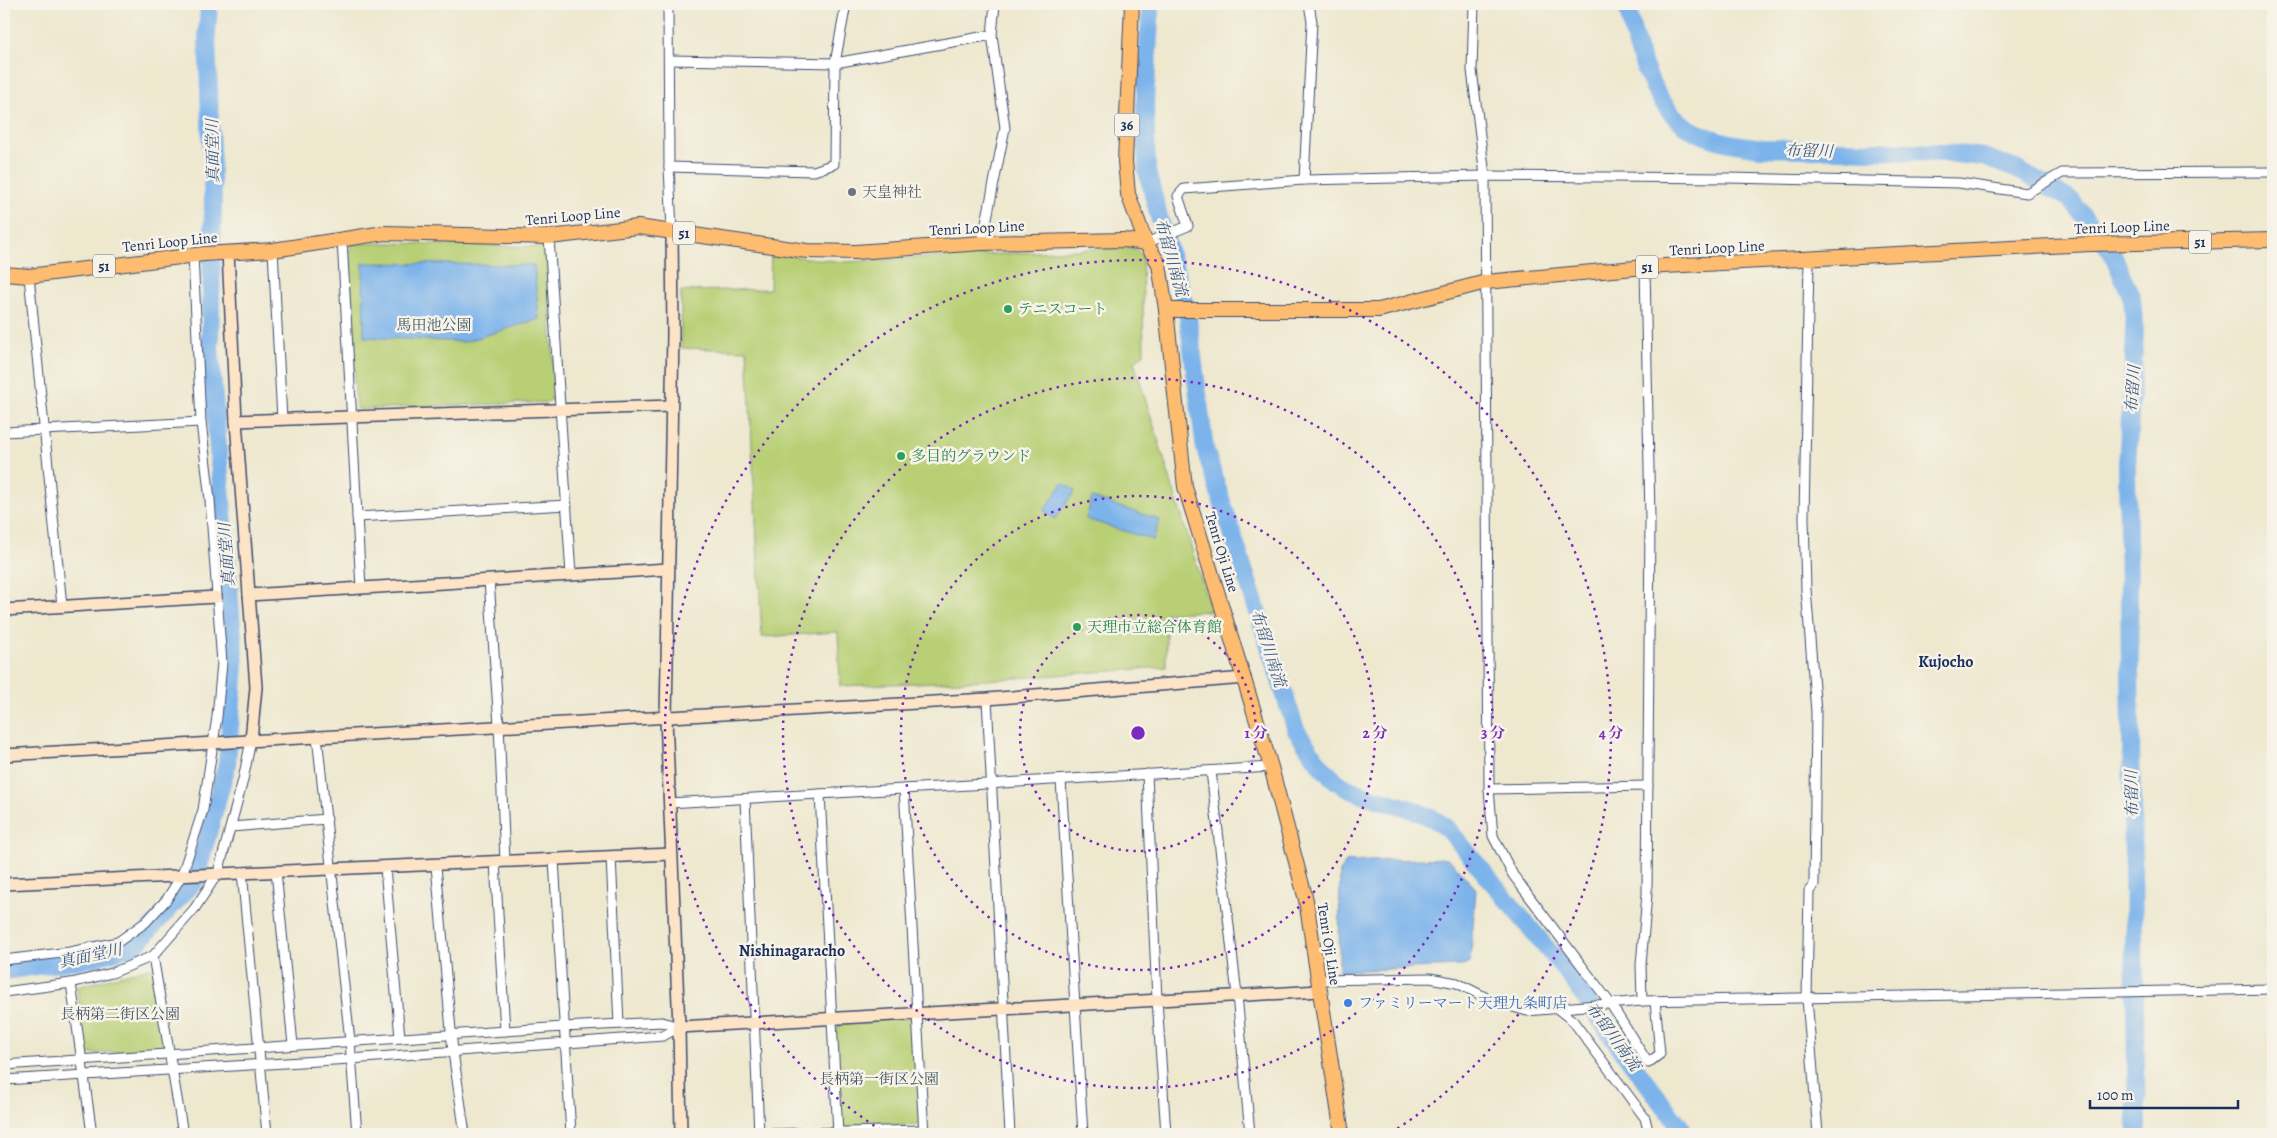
<svg xmlns="http://www.w3.org/2000/svg" width="2277" height="1138" font-family="Alegreya,'Noto Serif JP',serif">
<style>
.green{fill:#b8cf74;stroke:#6a7f69}
.water{fill:#7bb3eb;stroke:#4b71a4}
.lines{fill:none;stroke-linecap:round;stroke-linejoin:round}
.river{stroke:#7bb3eb;stroke-width:18}
.street-casing{stroke:#3b4b6f;stroke-width:11}
.secondary-casing{stroke:#3b4b6f;stroke-width:14}
.primary-casing{stroke:#3b4b6f;stroke-width:16}
.street{stroke:#fff;stroke-width:9}
.secondary{stroke:#fee4c6;stroke-width:11}
.primary{stroke:#fdbc70;stroke-width:14}
.ring{fill:none;stroke:#7b2cbf;stroke-width:2.5;stroke-dasharray:2.5 5}
.worship-dot{fill:#6b7280;stroke:#f7f3e8;stroke-width:2}
.leisure-dot{fill:#2e9e5b;stroke:#f7f3e8;stroke-width:2}
.shop-dot{fill:#3f7fe0;stroke:#f7f3e8;stroke-width:2}
.labels{text-anchor:middle;stroke-width:5;stroke-linejoin:round;paint-order:stroke}
.shield{fill:#f7f3e8;stroke:#5d6a87;stroke-width:1}
.shield-label{font-size:14px;font-weight:bold;fill:#1b2f5e}
.worship-label{font-size:15px;fill:#5b616d;stroke:#f7f3e8;text-anchor:start}
.street-label{font-size:15px;fill:#1b2f5e;stroke:#f7f3e8}
.leisure-label{font-size:15px;fill:#27864d;stroke:#f7f3e8;text-anchor:start}
.park-label{font-size:15px;fill:#425764;stroke:#f7f3e8}
.shop-label{font-size:15px;fill:#366cbe;stroke:#f7f3e8;text-anchor:start}
.water-label{font-size:16px;font-style:italic;fill:#385788;stroke:#f7f3e8}
.neighbourhood-label{font-size:16px;font-weight:bold;fill:#1b2f5e;stroke:#f7f3e8}
.centre{fill:#7b2cbf;stroke:#f7f3e8;stroke-width:2.5}
.ring-label{font-size:15px;text-anchor:middle;font-weight:bold;fill:#7b2cbf;stroke:#f7f3e8;stroke-width:5;stroke-linejoin:round;paint-order:stroke}
</style>
<rect width="100%" height="100%" fill="#f7f3e8"/>
<filter id="ink" filterUnits="userSpaceOnUse"><feTurbulence type="fractalNoise" baseFrequency=".02" numOctaves="2"/><feDisplacementMap in="SourceGraphic" scale="10" xChannelSelector="R" yChannelSelector="G"/><feConvolveMatrix kernelMatrix="1 2 1 2 8 2 1 2 1" color-interpolation-filters="sRGB"/></filter>
<filter id="wash" filterUnits="userSpaceOnUse"><feTurbulence type="fractalNoise" baseFrequency=".0096" numOctaves="4" result="noise"/><feDisplacementMap in="SourceGraphic" scale="20" xChannelSelector="R" yChannelSelector="G"/><feGaussianBlur stdDeviation="1.12" result="paint"/><feColorMatrix in="noise" values="0 0 0 0 0 0 0 0 0 0 0 0 0 0 0 0 0 1.4 0 .05"/><feComposite in="paint" operator="in"/></filter>
<g filter="url(#wash)">
<rect width="100%" height="100%" fill="#eee8cf"/>
<g class="green">
<path d="M390 243 542 247 547 251 555 393 550 402 358 409 356 407 348 251H350L351 244Z"/>
<path d="M1131 247 1142 253 1144 354 1134 362 1211 611 1166 613V667L988 680 840 686 838 632 762 637 747 350 681 348V291L770 289 771 254 845 262Z"/>
<path d="M153 967 165 1048 85 1054 77 987Z"/>
<path d="M917 1017 923 1122 917 1125 848 1129 839 1125 834 1036 841 1022Z"/>
</g>
<g class="water">
<path d="M363 263 534 265 539 319 464 342 364 337Z"/>
<path d="M1063 483 1075 491 1055 519 1044 511Z"/>
<path d="M1092 498 1160 520 1153 540 1086 519Z"/>
<path d="M1448 858 1476 889 1470 962 1460 966 1339 971 1340 870 1346 862Z"/>
</g>
<g class="lines">
<g class="river">
<path d="M1151 4 1145 103 1147 171 1158 213 1187 310 1205 449 1296 730C1311 751 1325 778 1349 789 1382 804 1419 805 1448 829L1569 975 1614 1040 1686 1134"/>
<path d="M1627 4C1634 45 1654 113 1696 132 1717 142 1739 145 1762 148L1945 153 1984 157 2018 170 2071 200 2112 253 2132 298 2135 333 2127 466 2137 1134"/>
<path d="M4 971 90 958 135 946 195 881 227 765 235 664 210 347 213 204 207 35 209 4"/>
</g>
</g>
</g>
<g filter="url(#ink)">
<g class="lines">
<defs>
<g id="street">
<path d="M668 4 669 167 672 231"/>
<path d="M1474 4 1472 70 1485 176 1489 789 1493 836 1513 875 1610 1003 1648 1063 1660 1054 1655 1001"/>
<path d="M669 60 835 63 992 35"/>
<path d="M669 167 814 171 834 164 835 63 846 4"/>
<path d="M1304 180 1312 22 1309 4"/>
<path d="M549 237 571 575"/>
<path d="M342 239 361 588"/>
<path d="M982 243 1005 128 992 35 995 4"/>
<path d="M1146 243 1188 226 1178 196 1184 189 1304 180 1485 176 1727 178 1959 183 2027 193 2062 173 2273 172"/>
<path d="M273 250 282 419"/>
<path d="M1809 260 1804 518 1806 589 1816 712 1814 885 1809 891 1807 998 1818 1134"/>
<path d="M29 276 62 606"/>
<path d="M4 432 201 422"/>
<path d="M357 517 567 505"/>
<path d="M489 580 499 725 505 861"/>
<path d="M987 699 1010 1134"/>
<path d="M317 736 350 1041 357 1134"/>
<path d="M1211 771 1237 995 1250 1134"/>
<path d="M1147 774 1157 1000 1166 1134"/>
<path d="M1061 780 1083 1134"/>
<path d="M904 789 924 1134"/>
<path d="M1489 789 1648 786"/>
<path d="M820 794 838 1134"/>
<path d="M745 799 759 1134"/>
<path d="M669 803 1271 767"/>
<path d="M231 827 327 819"/>
<path d="M611 857 619 1024"/>
<path d="M554 860 571 1134"/>
<path d="M495 862 505 1031"/>
<path d="M436 866 453 1052 465 1134"/>
<path d="M385 868 400 1038"/>
<path d="M276 871 293 1045"/>
<path d="M242 872 267 1134"/>
<path d="M153 956 183 1134"/>
<path d="M4 960 70 952 118 942 146 922 167 899 182 875 203 810 217 717 222 663 210 500 201 422 193 255"/>
<path d="M1319 980 1430 978 1457 983 1495 1002 1527 1011 1642 1001 2273 989"/>
<path d="M71 983 92 1134"/>
<path d="M4 992 71 983 112 973 153 956 195 908 218 873 243 780 251 740"/>
<path d="M1642 1001 1641 965 1647 894 1650 519 1645 267"/>
<path d="M1559 1010 1573 1021 1625 1091 1645 1118 1649 1134"/>
<path d="M4 1065 563 1027 662 1022 679 1027"/>
<path d="M4 1080 350 1059 663 1036 679 1027"/>
<path d="M766 1134 924 1130"/>
</g>
<g id="secondary">
<path d="M672 231 673 334 666 718 679 1027 681 1134"/>
<path d="M228 252 236 421 256 687 251 740"/>
<path d="M236 421 671 406"/>
<path d="M249 595 668 569"/>
<path d="M4 610 216 597"/>
<path d="M4 755 987 699 1245 678"/>
<path d="M4 884C226 873 449 864 671 854"/>
<path d="M679 1027 1320 991"/>
</g>
<g id="primary">
<path d="M1132 4 1125 161 1128 194 1146 243 1159 264 1166 310 1185 487 1271 767 1306 900 1342 1134"/>
<path d="M4 274 29 276 204 254 273 250 384 233 549 237 638 227 807 251 856 252 982 243 1124 240 1146 243"/>
<path d="M1166 310H1379L1486 282 1645 267 2091 244 2273 240"/>
</g>
</defs>
<use href="#street" class="street-casing"/>
<use href="#secondary" class="secondary-casing"/>
<use href="#primary" class="primary-casing"/>
<use href="#street" class="street"/>
<use href="#secondary" class="secondary"/>
<use href="#primary" class="primary"/>
</g>
</g>
<g class="ring">
<circle cx="1138" cy="733" r="118"/>
<circle cx="1138" cy="733" r="237"/>
<circle cx="1138" cy="733" r="355"/>
<path d="M887 1134A473 473 0 1 1 1389 1134"/>
</g>
<circle class="worship-dot" cx="852" cy="192" r="5"/>
<g class="leisure-dot">
<circle cx="1008" cy="309" r="5"/>
<circle cx="901" cy="456" r="5"/>
<circle cx="1077" cy="627" r="5"/>
</g>
<circle class="shop-dot" cx="1348" cy="1003" r="5"/>
<g class="labels">
<g class="shield">
<rect x="1114.5" y="113.5" width="25" height="23" rx="4"/>
<rect x="673" y="221.5" width="22" height="23" rx="4"/>
<rect x="2189" y="230.5" width="22" height="23" rx="4"/>
<rect x="93" y="254.5" width="22" height="23" rx="4"/>
<rect x="1636" y="255.5" width="22" height="23" rx="4"/>
</g>
<g class="shield-label">
<text x="1127" y="130">36</text>
<text x="684" y="238">51</text>
<text x="2200" y="247">51</text>
<text x="104" y="271">51</text>
<text x="1647" y="272">51</text>
</g>
<g class="worship-label">
<text x="862" y="197">天皇神社</text>
</g>
<g class="street-label">
<text transform="translate(573 216) rotate(-5)" y="5">Tenri Loop Line</text>
<text transform="translate(2122 227) rotate(-2)" y="5">Tenri Loop Line</text>
<text transform="translate(977 228) rotate(-3)" y="5">Tenri Loop Line</text>
<text transform="translate(170 242) rotate(-6)" y="5">Tenri Loop Line</text>
<text transform="translate(1717 248) rotate(-3)" y="5">Tenri Loop Line</text>
<text transform="translate(1222 552) rotate(73)" y="5">Tenri Oji Line</text>
<text transform="translate(1329 944) rotate(81)" y="5">Tenri Oji Line</text>
</g>
<g class="leisure-label">
<text x="1018" y="314">テニスコート</text>
<text x="911" y="461">多目的グラウンド</text>
<text x="1087" y="632">天理市立総合体育館</text>
</g>
<g class="park-label">
<text x="434" y="330">馬田池公園</text>
<text x="120" y="1019">長柄第二街区公園</text>
<text x="879" y="1084">長柄第一街区公園</text>
</g>
<g class="shop-label">
<text x="1358" y="1008">ファミリーマート天理九条町店</text>
</g>
<g class="water-label">
<text transform="translate(1809 150) rotate(2)" y="6">布留川</text>
<text transform="translate(212 151) rotate(-91)" y="6">真面堂川</text>
<text transform="translate(1172 257) rotate(74)" y="6">布留川南流</text>
<text transform="translate(2132 389) rotate(-86)" y="6">布留川</text>
<text transform="translate(226 555) rotate(-94)" y="6">真面堂川</text>
<text transform="translate(1269 648) rotate(72)" y="6">布留川南流</text>
<text transform="translate(2131 794) rotate(-91)" y="6">布留川</text>
<text transform="translate(90 955) rotate(-12)" y="6">真面堂川</text>
<text transform="translate(1614 1036) rotate(54)" y="6">布留川南流</text>
</g>
<g class="neighbourhood-label">
<text x="1946" y="667">Kujocho</text>
<text x="792" y="956">Nishinagaracho</text>
</g>
</g>
<circle cx="1138" cy="733" r="8" class="centre"/>
<g class="ring-label">
<text x="1256" y="738">1 分</text>
<text x="1375" y="738">2 分</text>
<text x="1493" y="738">3 分</text>
<text x="1611" y="738">4 分</text>
</g>
<rect width="2277" height="1138" fill="none" stroke="#f7f3e8" stroke-width="20"/>
<path d="M2090 1100v8h148v-8" fill="none" stroke="#1b2f5e" stroke-width="2.5"/>
<text x="2097" y="1100" font-size="15" fill="#1b2f5e" stroke="#f7f3e8" stroke-width="4" paint-order="stroke">100 m</text>
</svg>
